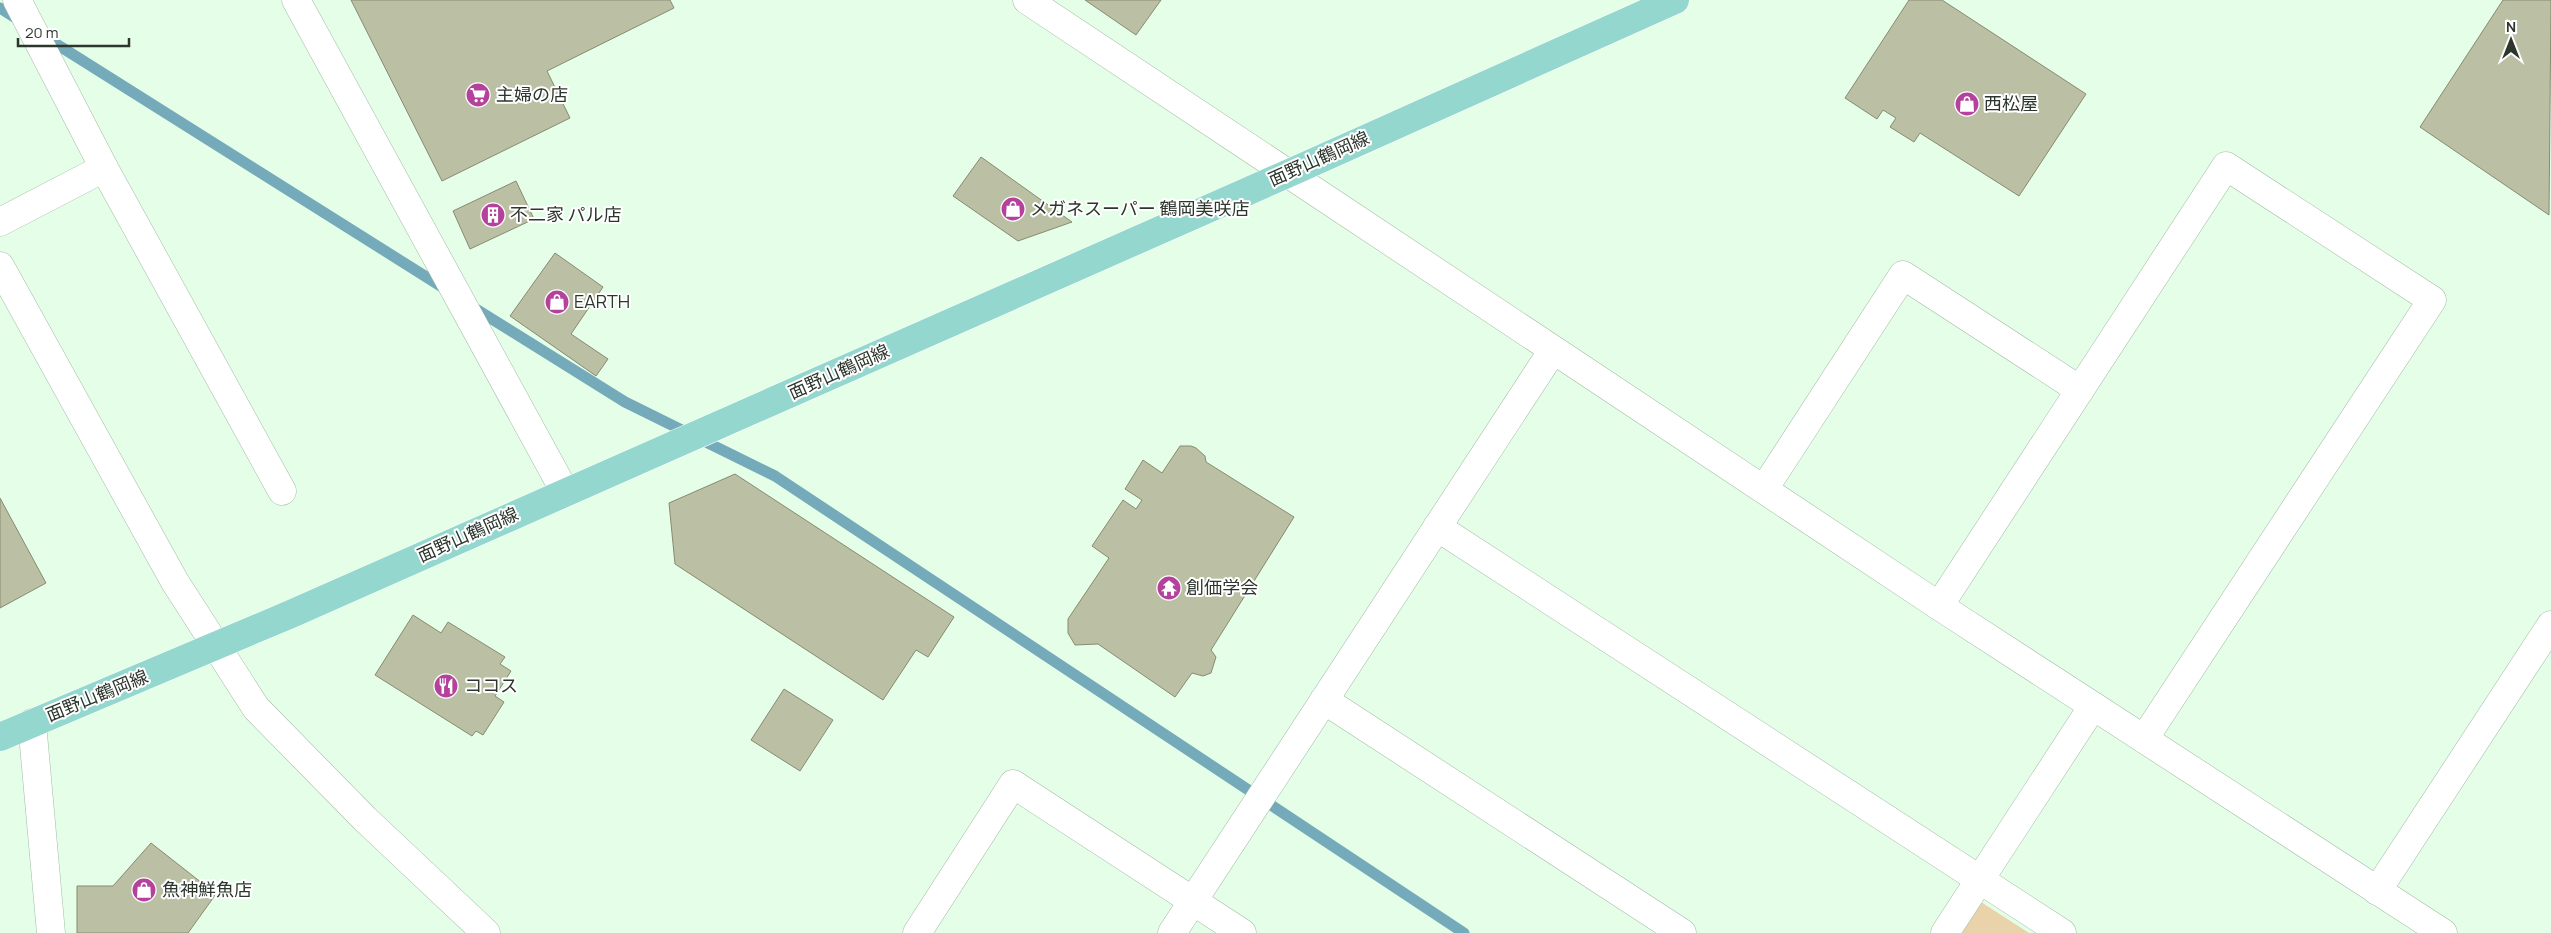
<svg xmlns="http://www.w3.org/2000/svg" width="2551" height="933" font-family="Manrope,'Noto Sans JP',sans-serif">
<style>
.green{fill:#ead2ab}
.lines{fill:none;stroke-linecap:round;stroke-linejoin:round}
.stream{stroke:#74aab9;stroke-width:11}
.building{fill:#bbbfa3;stroke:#878b70}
.minor-casing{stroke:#a2bba6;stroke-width:29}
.major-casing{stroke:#fff;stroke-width:29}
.minor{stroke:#fff;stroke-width:28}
.major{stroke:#94d7ce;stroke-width:28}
.labels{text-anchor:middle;stroke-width:4;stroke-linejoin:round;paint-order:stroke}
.poi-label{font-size:18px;fill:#2c362d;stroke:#fff;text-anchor:start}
.street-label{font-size:18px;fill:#2c362d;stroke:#fff}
</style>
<rect width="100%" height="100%" fill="#e5fee8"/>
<path class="green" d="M1981 902 2029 933H1961Z"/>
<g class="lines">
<g class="stream">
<path d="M0 8 22 22"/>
<path d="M42 35 447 290"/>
<path d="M471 306 625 402 775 476 1464 933"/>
</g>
</g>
<g class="building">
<path d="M351 0H670L674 8 547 71 570 118 442 181Z"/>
<path d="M1085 0H1161L1136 35Z"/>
<path d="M1909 0H1942L2086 94 2019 196 1920 133 1914 142 1890 127 1896 118 1883 110 1877 119 1845 98Z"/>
<path d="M2503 0H2551L2549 215 2420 127Z"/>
<path d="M981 157 1072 222 1018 241 953 196Z"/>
<path d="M516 181 534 219 470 249 453 211Z"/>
<path d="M555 253 603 287 571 334 608 359 596 376 510 316Z"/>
<path d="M1180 446H1191L1196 448 1205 456 1206 462 1294 517 1211 650 1216 657 1211 673 1203 676 1192 673 1175 697 1098 644 1075 645 1068 633V619L1109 558 1092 546 1123 500 1136 509 1142 500 1125 489 1143 460 1162 473Z"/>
<path d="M735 474 954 617 928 657 916 650 883 700 675 564 669 503Z"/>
<path d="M0 498 46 583 0 608Z"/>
<path d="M413 615 441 633 448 622 505 657 500 664 511 671 495 696 504 702 483 735 476 731 472 736 375 675Z"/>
<path d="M784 689 833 720 800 771 751 740Z"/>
<path d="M151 843 216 894 188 933H77V886H113Z"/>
</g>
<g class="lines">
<defs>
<g id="minor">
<path d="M17 0 104 168 282 491"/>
<path d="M296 0 565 492"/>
<path d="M1027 0 1939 606 2443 933"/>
<path d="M0 222 104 168"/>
<path d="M0 266 175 582 256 708 365 819 486 933"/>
<path d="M1764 489 1903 275 2080 390"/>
<path d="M1437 527 2062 933"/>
<path d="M1939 606 2226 166 2432 300 2144 739"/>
<path d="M1324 700 1682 933"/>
<path d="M32 723 51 933"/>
<path d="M2377 891 2551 625"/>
<path d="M917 933 1013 784 1242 933"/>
<path d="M1172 933 1553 350"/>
<path d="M1945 933 2093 706"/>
</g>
<path id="major" d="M0 737 291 614 1287 174 1675 0"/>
</defs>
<use href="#minor" class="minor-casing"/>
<use href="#major" class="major-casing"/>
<use href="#minor" class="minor"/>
<use href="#major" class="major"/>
</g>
<defs>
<symbol id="supermarket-disc" viewBox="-11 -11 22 22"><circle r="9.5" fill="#b4419c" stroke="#fff"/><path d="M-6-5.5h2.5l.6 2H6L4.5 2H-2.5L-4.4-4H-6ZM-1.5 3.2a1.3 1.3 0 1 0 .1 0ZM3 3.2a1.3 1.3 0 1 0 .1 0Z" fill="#fff"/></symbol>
<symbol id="shop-disc" viewBox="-11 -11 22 22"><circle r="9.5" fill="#b4419c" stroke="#fff"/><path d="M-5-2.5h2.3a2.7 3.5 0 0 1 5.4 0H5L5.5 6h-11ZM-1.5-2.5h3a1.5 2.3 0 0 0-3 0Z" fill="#fff"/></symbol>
<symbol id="building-disc" viewBox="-11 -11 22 22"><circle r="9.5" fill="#b4419c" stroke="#fff"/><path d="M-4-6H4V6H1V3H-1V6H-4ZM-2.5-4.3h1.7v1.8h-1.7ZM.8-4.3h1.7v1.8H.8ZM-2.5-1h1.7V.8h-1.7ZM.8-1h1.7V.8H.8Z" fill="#fff"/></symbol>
<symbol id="temple-disc" viewBox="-11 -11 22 22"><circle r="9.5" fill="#b4419c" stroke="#fff"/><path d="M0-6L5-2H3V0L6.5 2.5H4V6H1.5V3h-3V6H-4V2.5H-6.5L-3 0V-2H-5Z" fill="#fff"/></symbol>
<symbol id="restaurant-disc" viewBox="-11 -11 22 22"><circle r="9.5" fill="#b4419c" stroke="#fff"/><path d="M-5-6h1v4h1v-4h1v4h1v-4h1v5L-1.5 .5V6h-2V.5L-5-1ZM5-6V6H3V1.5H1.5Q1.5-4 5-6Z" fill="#fff"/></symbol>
</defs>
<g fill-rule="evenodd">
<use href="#supermarket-disc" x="464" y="81" width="28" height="28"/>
<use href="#shop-disc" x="1953" y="90" width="28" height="28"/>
<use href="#shop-disc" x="999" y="195" width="28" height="28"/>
<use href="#building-disc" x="479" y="201" width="28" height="28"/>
<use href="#shop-disc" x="543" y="288" width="28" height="28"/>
<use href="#temple-disc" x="1155" y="574" width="28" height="28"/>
<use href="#restaurant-disc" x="432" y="672" width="28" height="28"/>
<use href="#shop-disc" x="130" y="876" width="28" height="28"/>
</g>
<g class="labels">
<g class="poi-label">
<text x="496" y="101">主婦の店</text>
<text x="1984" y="110">西松屋</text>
<text x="1030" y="215">メガネスーパー 鶴岡美咲店</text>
<text x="510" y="221">不二家 パル店</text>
<text x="574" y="308">EARTH</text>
<text x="1186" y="594">創価学会</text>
<text x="464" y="692">ココス</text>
<text x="162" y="896">魚神鮮魚店</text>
</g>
<g class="street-label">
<text transform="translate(1319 159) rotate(-24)" y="6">面野山鶴岡線</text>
<text transform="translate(839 372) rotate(-24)" y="6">面野山鶴岡線</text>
<text transform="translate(468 535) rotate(-24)" y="6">面野山鶴岡線</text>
<text transform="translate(97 696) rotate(-22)" y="6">面野山鶴岡線</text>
</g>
</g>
<g transform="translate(2511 40)" stroke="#ffffff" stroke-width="4" paint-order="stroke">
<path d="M0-4L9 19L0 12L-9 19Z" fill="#2c362d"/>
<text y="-8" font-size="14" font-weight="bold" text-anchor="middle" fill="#2c362d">N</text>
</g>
<path d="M18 38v8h111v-8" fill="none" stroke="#2c362d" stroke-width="2.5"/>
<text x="25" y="38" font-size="15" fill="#2c362d" stroke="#ffffff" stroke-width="4" paint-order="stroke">20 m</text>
</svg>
